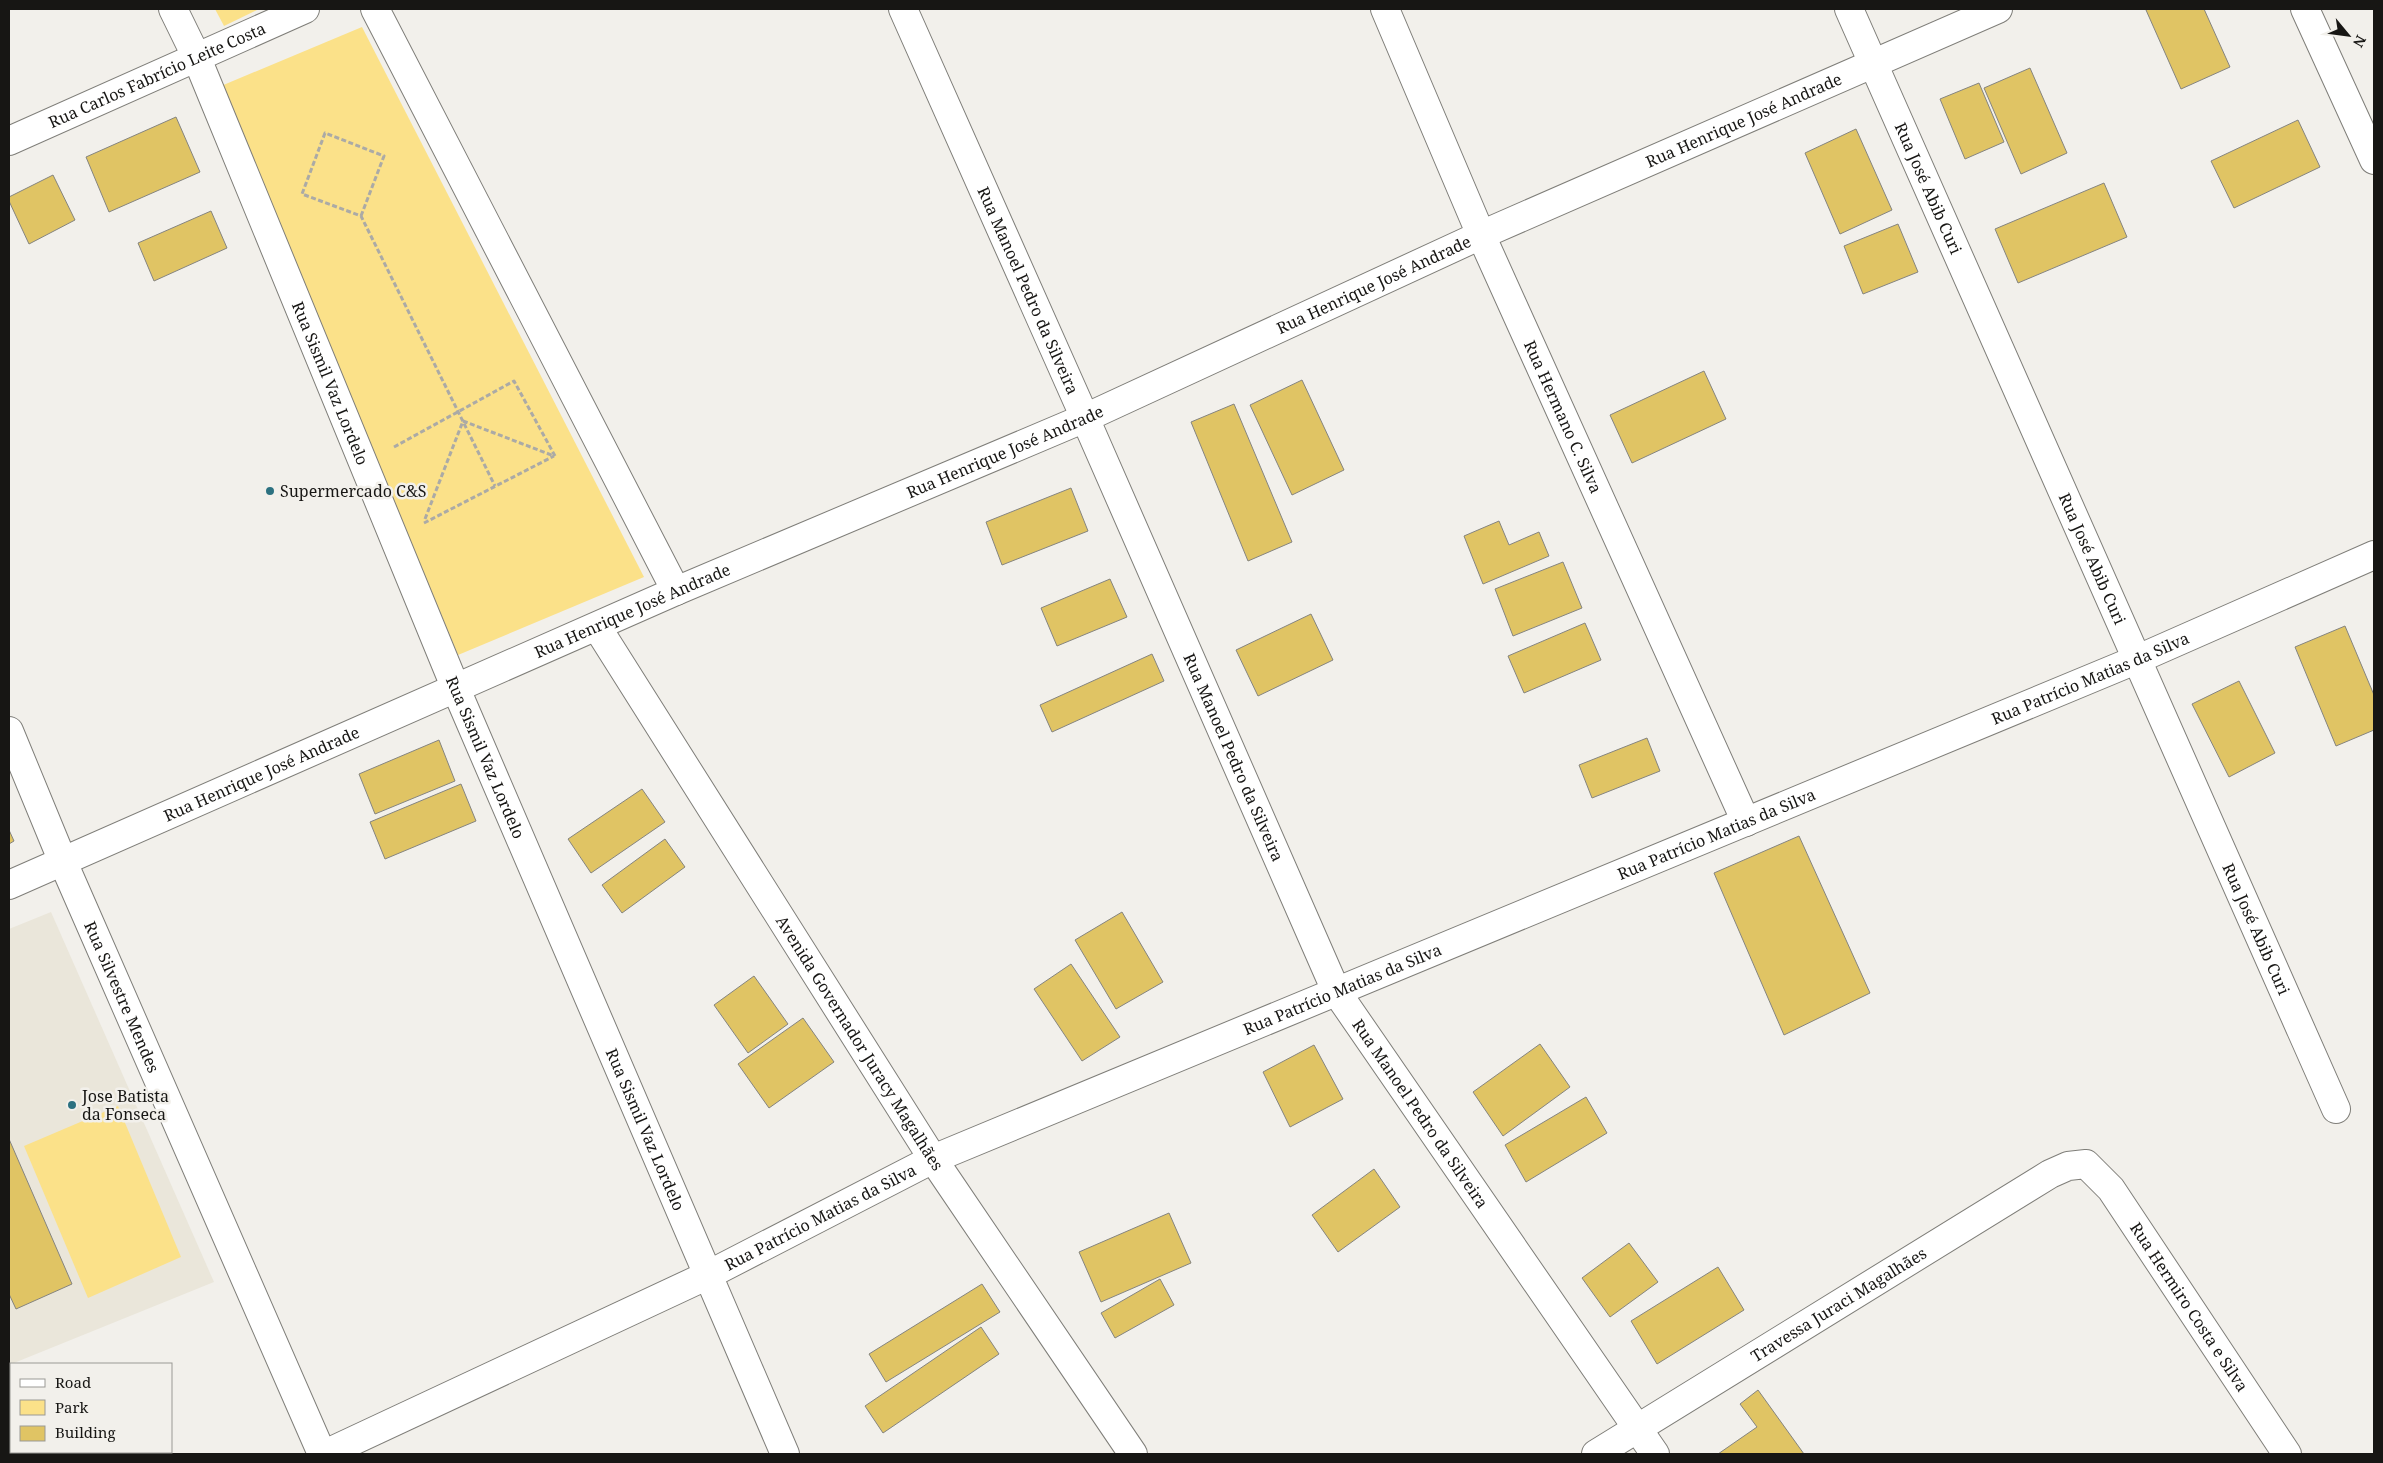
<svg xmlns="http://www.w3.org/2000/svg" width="2383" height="1463" font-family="'Noto Serif',serif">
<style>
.built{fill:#eae6da}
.green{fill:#fbe189}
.building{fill:#e0c464;stroke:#85847f}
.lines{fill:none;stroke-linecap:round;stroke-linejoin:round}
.minor-casing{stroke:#7f7e79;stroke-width:30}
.tertiary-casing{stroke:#7f7e79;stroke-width:30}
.path{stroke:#abaaa6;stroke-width:3;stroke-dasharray:5 2.5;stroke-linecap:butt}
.minor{stroke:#fff;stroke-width:28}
.tertiary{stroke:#fff;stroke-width:28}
.poi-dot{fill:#2c7180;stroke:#f2f0eb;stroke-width:2}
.labels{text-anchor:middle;stroke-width:5;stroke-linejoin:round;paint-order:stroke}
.street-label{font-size:16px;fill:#171614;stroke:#f2f0eb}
.poi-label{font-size:16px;fill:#171614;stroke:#f2f0eb;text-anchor:start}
</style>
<rect width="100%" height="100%" fill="#f2f0eb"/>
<path class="built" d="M51 912 214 1282 9 1365V929Z"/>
<g class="green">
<path d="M215 9H259L224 26Z"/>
<path d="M362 27 644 577 458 655 221 86Z"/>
<path d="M118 1106 181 1257 88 1298 24 1146Z"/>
</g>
<g class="building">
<path d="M2149 9H2204L2230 67 2181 89 2146 10Z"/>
<path d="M2030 68 2067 153 2021 174 1984 88Z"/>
<path d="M1979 83 2004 142 1965 159 1940 99Z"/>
<path d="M176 117 200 172 109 212 86 157Z"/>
<path d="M2298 120 2320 167 2234 208 2211 161Z"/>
<path d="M1856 129 1892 210 1840 234 1805 153Z"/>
<path d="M53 175 75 220 29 244 9 201V197Z"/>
<path d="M2104 183 2127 237 2018 283 1995 229Z"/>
<path d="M211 211 227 248 154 281 138 243Z"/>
<path d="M1898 224 1918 272 1863 294 1844 246Z"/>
<path d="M1704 371 1726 419 1632 463 1610 415Z"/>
<path d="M1302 380 1344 470 1292 495 1250 405Z"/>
<path d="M1234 404 1292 542 1248 561 1191 422Z"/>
<path d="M1071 488 1088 531 1002 565 986 522Z"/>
<path d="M1499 521 1509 545 1539 532 1549 556 1483 584 1464 536Z"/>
<path d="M1563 562 1582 608 1513 636 1495 589Z"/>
<path d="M1110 579 1127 617 1057 646 1041 608Z"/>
<path d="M1311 614 1333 660 1258 696 1236 650Z"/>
<path d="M1585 623 1601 660 1524 693 1508 656Z"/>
<path d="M2345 626 2374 695V730L2336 746 2295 647Z"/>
<path d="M1152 654 1164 681 1052 732 1040 705Z"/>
<path d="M2239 681 2275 753 2229 777 2192 704Z"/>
<path d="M1647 738 1660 771 1592 798 1579 765Z"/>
<path d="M439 740 455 781 375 814 359 774Z"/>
<path d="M461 784 476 821 385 859 370 822Z"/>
<path d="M642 789 665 822 591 873 568 839Z"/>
<path d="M9 830 14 841 9 844Z"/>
<path d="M1799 836 1870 993 1784 1035 1714 873Z"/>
<path d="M665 839 685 867 622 913 602 885Z"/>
<path d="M1122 912 1163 982 1116 1009 1075 940Z"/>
<path d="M1071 964 1120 1037 1082 1061 1034 989Z"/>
<path d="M754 976 788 1024 748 1053 714 1005Z"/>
<path d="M803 1018 834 1062 769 1108 738 1064Z"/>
<path d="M1540 1044 1570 1087 1503 1136 1473 1092Z"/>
<path d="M1314 1045 1343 1099 1290 1127 1263 1072Z"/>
<path d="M1586 1097 1607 1133 1526 1182 1505 1145Z"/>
<path d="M9 1139 72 1284 16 1309 9 1294Z"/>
<path d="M1374 1169 1400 1207 1338 1252 1312 1215Z"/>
<path d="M1169 1213 1191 1263 1101 1302 1079 1252Z"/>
<path d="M1629 1243 1658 1282 1610 1317 1582 1278Z"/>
<path d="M1718 1267 1744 1310 1657 1364 1631 1321Z"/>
<path d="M1160 1279 1174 1305 1115 1338 1101 1313Z"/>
<path d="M982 1284 1000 1312 886 1382 869 1354Z"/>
<path d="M981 1327 999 1354 883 1433 865 1406Z"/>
<path d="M1758 1390 1804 1454H1718L1757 1427 1740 1404Z"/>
</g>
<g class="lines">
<defs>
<g id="minor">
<path d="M375 9 676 591"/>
<path id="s1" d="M903 9 1085 418 1336 991 1655 1454"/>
<path id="s2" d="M1385 9 1481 235 1746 822"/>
<path id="s3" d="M1849 9 2336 1109"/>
<path d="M2305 9 2374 160"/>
<path id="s4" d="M9 141 305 9"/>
<path id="s5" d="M597 627 933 1159 1133 1454"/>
<path id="s6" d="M9 731 63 862 322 1454"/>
<path id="s7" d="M9 885 676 591 1085 418 1481 235 1998 9"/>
<path id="s8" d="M325 1454 706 1276 933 1159 2138 659 2374 555"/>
<path id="s9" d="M1596 1454 2050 1174 2068 1166 2086 1164 2111 1189 2287 1454"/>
</g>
<g id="tertiary">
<path id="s10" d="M173 9 196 56 456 689 785 1454"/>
</g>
</defs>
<use href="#minor" class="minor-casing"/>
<use href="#tertiary" class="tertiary-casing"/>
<g class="path">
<path d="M361 216 384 156 325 133 302 194 361 216 495 486"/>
<path d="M394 447 514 381 555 456"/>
<path d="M425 519 463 421 554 456"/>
<path d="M424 523 554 456"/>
</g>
<use href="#minor" class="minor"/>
<use href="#tertiary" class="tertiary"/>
</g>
<g class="poi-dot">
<circle cx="270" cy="491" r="5"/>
<circle cx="72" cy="1105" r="5"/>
</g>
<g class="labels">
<g class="street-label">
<text dy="6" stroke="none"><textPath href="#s4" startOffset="162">Rua Carlos Fabrício Leite Costa</textPath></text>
<text dy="6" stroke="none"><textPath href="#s7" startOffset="1896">Rua Henrique José Andrade</textPath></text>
<text dy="6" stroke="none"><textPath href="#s3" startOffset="196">Rua José Abib Curi</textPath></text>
<text dy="6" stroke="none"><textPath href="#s7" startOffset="1491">Rua Henrique José Andrade</textPath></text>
<text dy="6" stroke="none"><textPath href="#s1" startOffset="308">Rua Manoel Pedro da Silveira</textPath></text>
<text dy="6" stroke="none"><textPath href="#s10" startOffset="406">Rua Sismil Vaz Lordelo</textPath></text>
<text dy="6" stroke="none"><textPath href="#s2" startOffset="445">Rua Hermano C. Silva</textPath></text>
<text dy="6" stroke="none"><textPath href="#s7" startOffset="1086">Rua Henrique José Andrade</textPath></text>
<text dy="6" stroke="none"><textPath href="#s3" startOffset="601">Rua José Abib Curi</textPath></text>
<text dy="6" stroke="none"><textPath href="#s7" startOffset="681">Rua Henrique José Andrade</textPath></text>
<text dy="6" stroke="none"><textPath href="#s8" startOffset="1929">Rua Patrício Matias da Silva</textPath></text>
<text dy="6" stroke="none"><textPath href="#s10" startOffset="811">Rua Sismil Vaz Lordelo</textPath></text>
<text dy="6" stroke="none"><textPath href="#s1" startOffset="818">Rua Manoel Pedro da Silveira</textPath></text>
<text dy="6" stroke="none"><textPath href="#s7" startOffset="276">Rua Henrique José Andrade</textPath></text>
<text dy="6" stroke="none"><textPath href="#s8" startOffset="1524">Rua Patrício Matias da Silva</textPath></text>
<text dy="6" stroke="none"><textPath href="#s3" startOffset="1006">Rua José Abib Curi</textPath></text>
<text dy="6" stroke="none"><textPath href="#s8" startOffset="1119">Rua Patrício Matias da Silva</textPath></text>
<text dy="6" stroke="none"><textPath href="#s6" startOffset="289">Rua Silvestre Mendes</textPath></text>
<text dy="6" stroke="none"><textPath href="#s5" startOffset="492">Avenida Governador Juracy Magalhães</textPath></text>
<text dy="6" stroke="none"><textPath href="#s1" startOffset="1222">Rua Manoel Pedro da Silveira</textPath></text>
<text dy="6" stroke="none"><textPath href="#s10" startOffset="1216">Rua Sismil Vaz Lordelo</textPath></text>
<text dy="6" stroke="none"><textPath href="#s8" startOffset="549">Rua Patrício Matias da Silva</textPath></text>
<text dy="6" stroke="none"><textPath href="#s9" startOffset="285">Travessa Juraci Magalhães</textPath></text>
<text dy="6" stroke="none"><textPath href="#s9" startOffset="748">Rua Hermiro Costa e Silva</textPath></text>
</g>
<g class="poi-label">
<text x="280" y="497">Supermercado C&amp;S</text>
<text x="82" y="1102">Jose Batista<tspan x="82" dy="18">da Fonseca</tspan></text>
</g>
</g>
<rect width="2383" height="1463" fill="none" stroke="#171614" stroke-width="20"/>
<rect x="10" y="1363" width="162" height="90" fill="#f2f0eb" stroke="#9a9995"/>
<rect x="20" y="1379" width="25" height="8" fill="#ffffff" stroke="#9a9995"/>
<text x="55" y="1388" font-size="15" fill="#171614">Road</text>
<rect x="20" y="1400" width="25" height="15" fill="#fbe189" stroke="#9a9995"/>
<text x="55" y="1413" font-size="15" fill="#171614">Park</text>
<rect x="20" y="1426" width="25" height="15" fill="#e0c464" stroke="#9a9995"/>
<text x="55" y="1438" font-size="15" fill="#171614">Building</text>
<g transform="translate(2348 35) rotate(119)" stroke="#f2f0eb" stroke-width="4" paint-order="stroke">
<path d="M0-4L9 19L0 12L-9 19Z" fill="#171614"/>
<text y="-8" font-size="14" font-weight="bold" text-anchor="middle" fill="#171614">N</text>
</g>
</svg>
